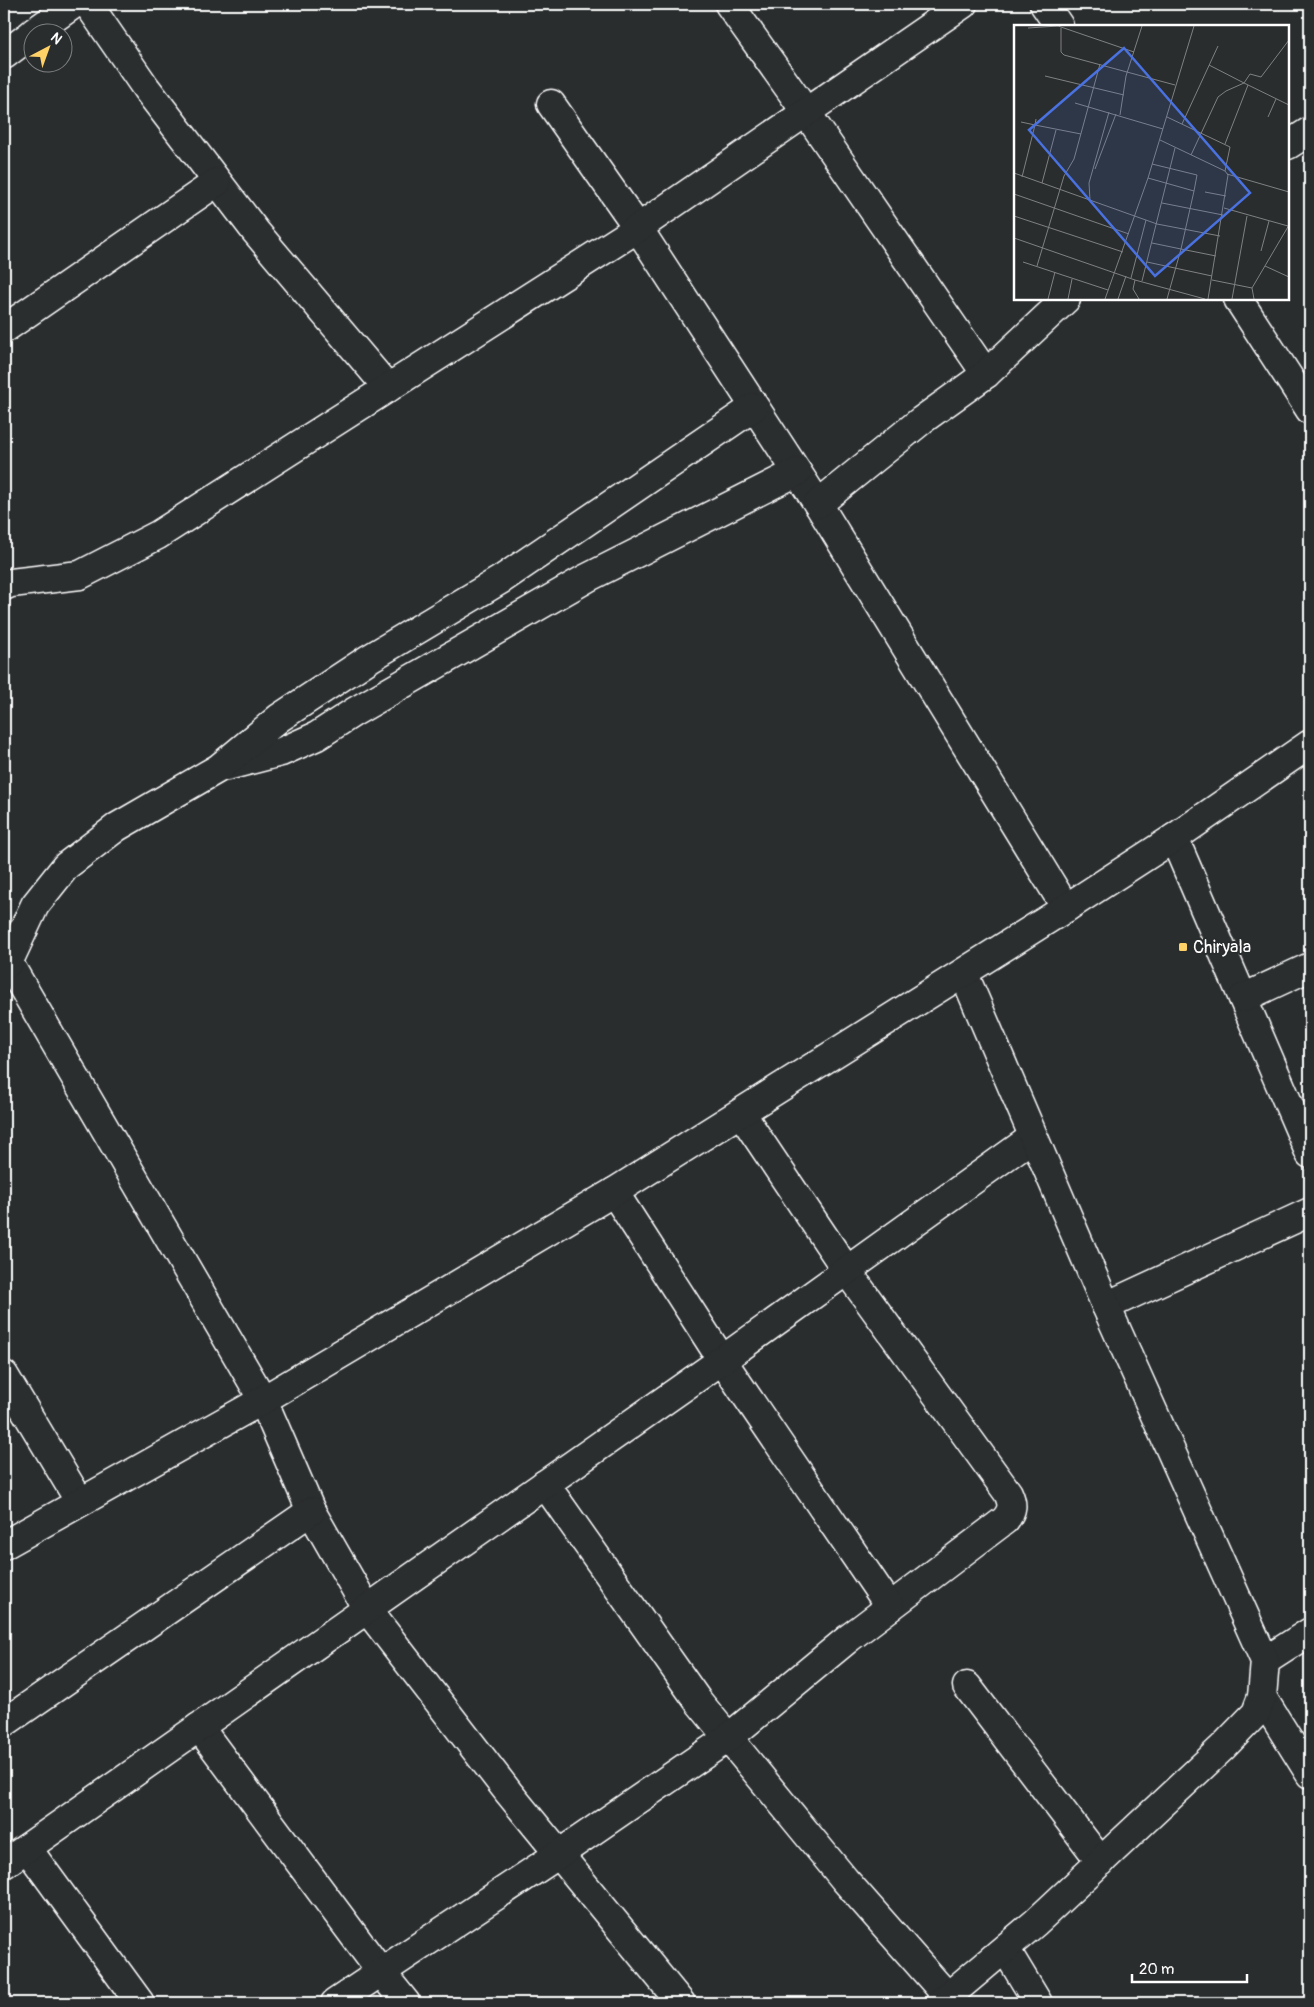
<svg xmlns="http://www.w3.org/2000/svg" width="1314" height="2007" font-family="Pangolin,sans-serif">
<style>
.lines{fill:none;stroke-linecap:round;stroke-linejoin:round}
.minor-casing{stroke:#fff;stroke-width:31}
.tertiary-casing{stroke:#fff;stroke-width:31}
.minor{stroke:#2a2d2e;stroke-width:28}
.tertiary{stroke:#2a2d2e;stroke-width:28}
.poi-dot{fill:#ffd166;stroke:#2a2d2e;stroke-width:2}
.labels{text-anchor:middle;stroke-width:4;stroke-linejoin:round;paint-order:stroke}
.poi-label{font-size:18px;fill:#fff;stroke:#2a2d2e;text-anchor:start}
.inset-road{fill:none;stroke:#7f8182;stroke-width:1}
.view{fill:#4a71e0;fill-opacity:0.15;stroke:#4a71e0;stroke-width:2.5}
.inset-edge{fill:none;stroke:#fff;stroke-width:2.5}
</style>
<rect width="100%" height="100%" fill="#2a2d2e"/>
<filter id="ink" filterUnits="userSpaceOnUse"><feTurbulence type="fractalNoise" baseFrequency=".02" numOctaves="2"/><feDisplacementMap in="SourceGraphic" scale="10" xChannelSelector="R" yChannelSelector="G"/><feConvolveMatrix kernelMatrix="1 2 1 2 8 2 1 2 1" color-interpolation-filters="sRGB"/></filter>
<g filter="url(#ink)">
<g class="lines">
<defs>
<g id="minor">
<path d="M88 4 146 88 256 232 388 388"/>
<path d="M729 4 806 112 986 374"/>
<path d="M1044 4 1059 26"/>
<path d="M34 32 74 4"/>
<path d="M4 55 32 34"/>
<path d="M551 104 638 228 818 504 1066 908"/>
<path d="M1288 145 1310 131"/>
<path d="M1238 299 1310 410"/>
<path d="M4 329 217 182"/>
<path d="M818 504 922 420 986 374 1066 299"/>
<path d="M4 586 11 583 80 575 158 535 638 228 963 4"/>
<path d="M227 766 281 752 317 736 354 712 587 578 797 472"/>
<path d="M1174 838 1310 1154"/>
<path d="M4 955 263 1400 311 1511 367 1609 509 1793 681 2003"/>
<path d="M8 963 35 905 66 866 117 827 219 768 279 718 370 658 502 579 754 407"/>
<path d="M1243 998 1310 967"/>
<path d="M741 1113 847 1271 1008 1493C1013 1504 1013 1510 1005 1520L890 1607"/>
<path d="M1106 1306 1310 1212"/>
<path d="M4 1375 80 1502"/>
<path d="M545 1484 698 1701 845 1880 948 1997"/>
<path d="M1265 1661 1310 1632"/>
<path d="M967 1686 1101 1862"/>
<path d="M1262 1697 1310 1774"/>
<path d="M4 1723 311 1511"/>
<path d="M199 1727 381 1972 559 1854 728 1738 849 1638 890 1607 722 1360 614 1192"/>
<path d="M27 1848 140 2003"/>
<path d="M4 1864 722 1360 1033 1137"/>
<path d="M1006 1950 1038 2003"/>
<path d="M335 2003 381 1972 406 2003"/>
<path d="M940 2003 1035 1923 1223 1747 1256 1713 1262 1697 1265 1661 1106 1306 964 974"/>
</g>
<path id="tertiary" d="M4 1545 263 1400 614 1192 1066 908 1174 838 1310 744"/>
</defs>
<use href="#minor" class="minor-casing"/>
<use href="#tertiary" class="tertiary-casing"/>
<use href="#minor" class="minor"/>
<use href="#tertiary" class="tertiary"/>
</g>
</g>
<rect class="poi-dot" x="1178" y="942" width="10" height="10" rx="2.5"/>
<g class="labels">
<g class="poi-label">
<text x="1193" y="953">Chiryala</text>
</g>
</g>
<g transform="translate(1014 25)">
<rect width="275" height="275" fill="#2a2d2e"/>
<path class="inset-road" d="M14 3 44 1 120 27M47 3V27L50 30 161 60M195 40 230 58 236 49 247 52 275 15M31 51 110 70M61 78 149 104M106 90 112 51 128 1M153 92 216 122 211 146M254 92 262 74M7 97 21 100 22 94M168 99 204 21M146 115 211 146 214 150 194 274M211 119 234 60M177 130 204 72 212 66 230 58 275 80M138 139 183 150 180 166M81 144 102 89M0 148 143 199 206 211M213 149 275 167M8 152 21 100 67 109M134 153 180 166 167 224 138 218M28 158 42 105M191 167 212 171M0 169 115 209M76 175 75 158 95 87M148 178 209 190M210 183 274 201M0 191 109 227M0 213 121 255 191 274M247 226 255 196M9 237 94 265M133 237 198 251M23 241 50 151 60 134 86 39M251 241 275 252M117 253 132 195M121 255 119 264 125 274M198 255 238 263M128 256 161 123M34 274 41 247M54 274 58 254M91 274 134 153 180 1M104 274 112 251M153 274 167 224 202 231M218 274 233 191M240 274 238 263 275 200"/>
<path class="view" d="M110 23 236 168 141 251 15 105Z"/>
<rect width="275" height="275" class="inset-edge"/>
</g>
<rect width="1314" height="2007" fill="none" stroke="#2a2d2e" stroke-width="20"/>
<rect x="10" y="10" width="1294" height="1987" fill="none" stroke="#fff" stroke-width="2" filter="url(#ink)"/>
<g transform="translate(48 48) rotate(41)"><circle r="24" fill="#2a2d2e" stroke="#7f8182"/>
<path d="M0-4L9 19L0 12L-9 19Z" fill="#ffd166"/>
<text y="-8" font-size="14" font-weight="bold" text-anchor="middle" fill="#ffffff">N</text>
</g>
<path d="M1132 1974v8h115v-8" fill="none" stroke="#ffffff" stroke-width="2.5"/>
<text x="1139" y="1974" font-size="15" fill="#ffffff" stroke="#2a2d2e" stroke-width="4" paint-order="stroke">20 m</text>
</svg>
